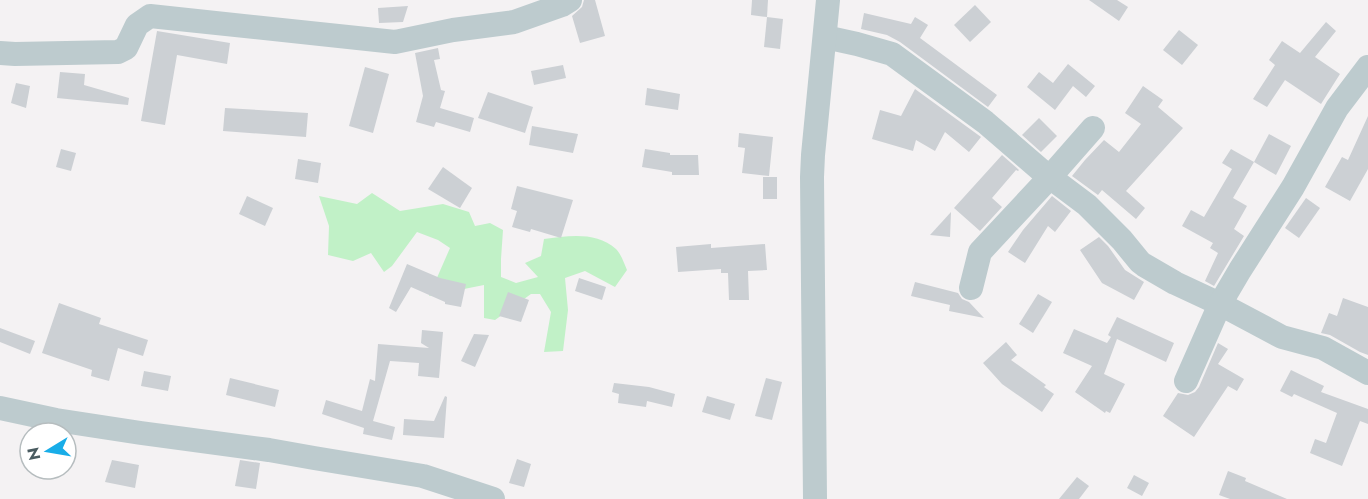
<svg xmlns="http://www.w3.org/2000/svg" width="1368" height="499" font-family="Jost,sans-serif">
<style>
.green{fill:#c1f1c7}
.building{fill:#ccd0d4}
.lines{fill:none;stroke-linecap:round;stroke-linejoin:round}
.minor{stroke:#bdcbce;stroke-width:24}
</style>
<rect width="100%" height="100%" fill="#f4f2f3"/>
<path class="green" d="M372 193 400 211 443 204 469 212 475 226 490 223 503 230 501 259V277L516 283 538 277 525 263 541 256 544 239C568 236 596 231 616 249 621 254 624 263 627 270L615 287 585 271 565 278 568 310 563 351 544 352 551 312 540 294H531L495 320 484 318V285L429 296 450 248 438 240 417 232 392 266 384 272 371 253 353 261 328 255 329 226 319 196 357 204Z"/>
<g class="building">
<path d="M584 0H595L605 36 580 43 572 16 582 7Z"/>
<path d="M752 0H768L767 17 751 15Z"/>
<path d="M1089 0H1117L1128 7 1119 21Z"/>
<path d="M975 5 991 22 970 42 954 25Z"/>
<path d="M408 6 403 22 379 23 378 8Z"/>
<path d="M864 13 911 24 915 17 928 25 920 38 997 95 988 107 900 42 887 35 861 29Z"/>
<path d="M767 17 783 19 780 49 764 47Z"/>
<path d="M1326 22 1336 31 1315 57 1340 74 1321 104 1285 80 1267 107 1253 99 1275 65 1269 60 1282 41 1300 53Z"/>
<path d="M1179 30 1198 45 1182 65 1163 50Z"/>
<path d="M157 31 230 43 227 64 177 55 165 125 141 121Z"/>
<path d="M438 48 440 59 434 60 441 90 445 91 440 108 474 118 470 132 436 122 434 127 416 122 423 96 415 53Z"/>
<path d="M1068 64 1095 86 1086 97 1073 86 1055 110 1027 87 1039 72 1053 83Z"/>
<path d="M563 65 566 78 534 85 531 71Z"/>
<path d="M365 67 389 74 373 133 349 126Z"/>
<path d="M60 72 85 74 84 85 129 98 128 105 57 98Z"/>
<path d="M16 83 30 86 26 108 11 103Z"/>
<path d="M1143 86 1163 100 1158 107 1183 128 1126 191 1145 208 1136 219 1102 190 1098 195 1072 176 1085 160 1104 140 1119 152 1141 124 1125 113Z"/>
<path d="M647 88 680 94 678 110 645 105Z"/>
<path d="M915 89 981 137 969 152 945 132 935 151 916 140 913 151 872 139 880 110 901 116Z"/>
<path d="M488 92 533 107 525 133 478 118Z"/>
<path d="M225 108 308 113 306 137 223 131Z"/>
<path d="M1368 116V169L1350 201 1325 187 1342 157 1348 160Z"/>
<path d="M1039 118 1057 136 1041 152 1022 135Z"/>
<path d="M532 126 578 134 573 153 529 145Z"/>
<path d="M739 133 773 137 769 176 742 173 745 148 738 147Z"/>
<path d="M1269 134 1291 146 1276 175 1254 162Z"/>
<path d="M61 149 76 153 71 171 56 167Z"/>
<path d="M645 149 670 153V155H698L699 175H672V172L642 167Z"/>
<path d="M1231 149 1254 162 1233 198 1247 206 1234 229 1244 236 1214 286 1205 281 1218 253 1210 248 1213 243 1182 226 1191 210 1204 217 1232 169 1222 163Z"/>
<path d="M1002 155 1019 170 1018 171 1016 170 992 198 1002 207 980 231 954 208Z"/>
<path d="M298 159 321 163 318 183 295 179Z"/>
<path d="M443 167 472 188 460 208 428 189Z"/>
<rect x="763" y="177" width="14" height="22"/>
<path d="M517 186 573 200 561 238 531 229 530 232 512 227 517 211 511 209Z"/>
<path d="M247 196 273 208 265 226 239 214Z"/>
<path d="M1052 196 1071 211 1055 232 1048 226 1025 263 1008 252 1023 230Z"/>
<path d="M1306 198 1320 208 1299 238 1285 228Z"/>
<path d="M951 212 950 237 930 235Z"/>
<path d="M1099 237 1108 246 1125 270 1144 282 1134 300 1102 283 1080 250Z"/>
<path d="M711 244V248L765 244 767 270 748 271 749 300H729L728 273H721V269L678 272 676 247Z"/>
<path d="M407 264 440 278 466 284 461 307 445 304V302L411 287 396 312 389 308Z"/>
<path d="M579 278 606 287 602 300 575 291Z"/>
<path d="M915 282 958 293 962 299 969 302 984 318 949 311 950 305 911 296Z"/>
<path d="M508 292 529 300 521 322 499 316Z"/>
<path d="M1038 294 1052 302 1033 333 1019 324Z"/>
<path d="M1343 298 1368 307V355L1360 352 1330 335 1321 333 1329 313 1337 316Z"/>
<path d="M59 303 101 318 99 324 148 340 143 356 118 348 109 381 91 376 92 370 42 353Z"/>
<path d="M1117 317 1174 343 1166 362 1117 339 1104 374 1125 384 1110 413 1106 411 1105 413 1075 392 1092 366 1063 353 1074 329 1107 343 1111 337 1108 335Z"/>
<path d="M0 328 35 341 30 354 0 342Z"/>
<path d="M422 330 443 332 439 378 418 376 419 363 390 361 373 421 395 427 392 440 363 434 364 428 322 414 326 400 362 411 370 379 375 381 378 344 429 348 421 343Z"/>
<path d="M474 334 489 335 475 367 461 361Z"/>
<path d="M1006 342 1017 355 1011 360 1046 385 1044 387 1054 394 1042 412 1002 384 983 363Z"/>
<path d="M1218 343 1228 349 1218 364 1244 379 1237 391 1228 386 1194 437 1163 416 1178 393 1188 395 1195 392 1199 387Z"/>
<path d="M1291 370 1324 386 1321 392 1368 409V424L1360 421 1342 466 1310 453 1315 439 1326 443 1337 413 1294 394 1292 397 1280 391Z"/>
<path d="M144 371 171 376 168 391 141 386Z"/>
<path d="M230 378 279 390 275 407 226 395Z"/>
<path d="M766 378 782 382 772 420 755 416Z"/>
<path d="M614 383 649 387 675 394 672 407 647 401 646 407 618 403 619 394 612 392Z"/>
<path d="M445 396 447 397 444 438 403 435 404 419 434 421Z"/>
<path d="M707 396 735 404 730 420 702 412Z"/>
<path d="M517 459 531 464 524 487 509 483Z"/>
<path d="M112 460 139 465 135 488 105 482Z"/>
<path d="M240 460 260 463 256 489 235 486Z"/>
<path d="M1228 471 1246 478 1245 481 1287 499H1230L1219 495Z"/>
<path d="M1134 475 1149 483 1142 496 1127 488Z"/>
<path d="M1077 477 1089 486 1079 499H1059Z"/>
</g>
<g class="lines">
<g class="minor">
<path d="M825 37 857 44 892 54 985 122 1043 172 1087 205 1122 240 1140 262 1144 265 1175 283 1220 304 1282 337 1323 348 1368 373"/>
<path d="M0 53 15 54 118 52 126 48 137 25 150 16 395 42 453 30 514 22 562 5 570 0"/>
<path d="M971 288 980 252 1050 177 1093 128"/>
<path d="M1186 381 1220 304 1240 270 1293 187 1337 108 1368 67"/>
<path d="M0 408 56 420 141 433 269 450 314 458 423 476 493 499"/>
<path d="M815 499 812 177 813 155 828 0"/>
</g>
</g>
<g transform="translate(48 451) rotate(259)"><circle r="28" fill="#ffffff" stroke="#b6bdbf" stroke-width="1.5"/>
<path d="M0-4.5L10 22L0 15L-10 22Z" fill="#18ade8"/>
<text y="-9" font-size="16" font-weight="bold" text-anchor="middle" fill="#495b60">N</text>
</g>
</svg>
